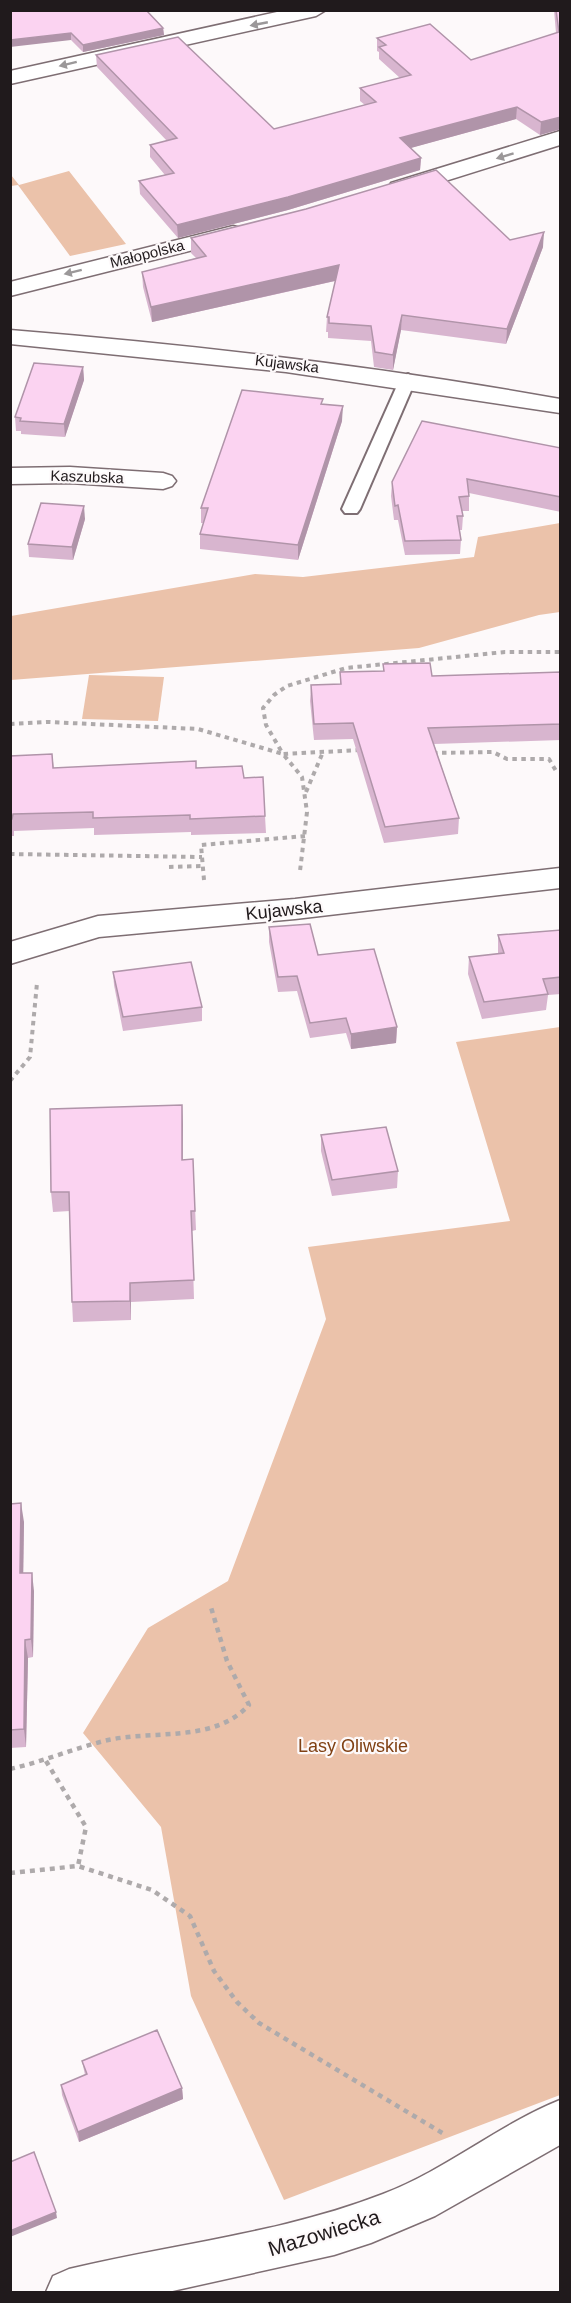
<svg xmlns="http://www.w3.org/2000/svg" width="571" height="2303" font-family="Arial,sans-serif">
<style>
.green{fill:#ebc2aa}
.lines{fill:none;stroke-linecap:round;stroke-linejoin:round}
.service-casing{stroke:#7e6e73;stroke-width:4}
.minor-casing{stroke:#7e6e73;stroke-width:3}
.path-far1{stroke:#aeaaab;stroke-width:4;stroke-dasharray:4.5 4.5;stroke-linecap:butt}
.path{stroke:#aeaaab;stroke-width:4.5;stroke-dasharray:5 5;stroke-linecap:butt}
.service{fill:#fff;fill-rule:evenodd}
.minor{fill:#fff;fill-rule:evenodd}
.wall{fill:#d8b5cf}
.shaded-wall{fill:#b094a9}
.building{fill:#fbd3f1;stroke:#b094a9;stroke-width:1.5}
.oneway{fill:#9b9899}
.labels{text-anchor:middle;stroke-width:4.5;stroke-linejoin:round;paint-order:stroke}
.far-street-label{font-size:15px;fill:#201a1c;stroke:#fdf9fa}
.street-label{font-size:18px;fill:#201a1c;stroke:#fdf9fa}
.park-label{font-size:18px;fill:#804114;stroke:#fdf9fa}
.near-street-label{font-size:21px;fill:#201a1c;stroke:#fdf9fa}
</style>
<rect width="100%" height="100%" fill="#fdf9fa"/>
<g class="green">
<path d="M69 171 126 244 70 256 18 185 11 186V175L19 185Z"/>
<path d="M560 523V612L539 615 419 648 11 680V616L255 574 303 577 474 557 478 537Z"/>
<path d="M89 675 164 677 158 721 82 719Z"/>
<path d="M560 1027V2095L284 2200 191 1996 161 1827 83 1733 148 1628 228 1581 326 1319 308 1247 510 1221 456 1042Z"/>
</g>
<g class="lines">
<defs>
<path id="service" d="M408 374 416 379 360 509 357 513H345L342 509 400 379Z"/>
<g id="minor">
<path d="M286 10H326L316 16 10 84V71Z"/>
<path d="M560 131V145L407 193H391L388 188 391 183Z"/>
<path d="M233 226 241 228 245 233 241 238 10 296V282Z"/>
<path d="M10 330C195 345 378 366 560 399V413L286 372 10 344Z"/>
<path d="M70 467 163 473 172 476 176 481 172 486 163 489 70 483 10 484V468Z"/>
<path d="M560 868V888L295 919 99 937 10 964V942L98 916 295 899Z"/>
<path d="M560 2100V2145L435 2216 371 2243 334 2255 168 2292H46L53 2276 69 2269C173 2244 283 2233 383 2194 446 2170 498 2125 560 2100Z"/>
</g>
</defs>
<use href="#service" class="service-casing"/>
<use href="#minor" class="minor-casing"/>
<g class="path-far1">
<path d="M10 724 48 722 198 729 283 754 302 777 307 812 300 871"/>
<path d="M360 750 283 754 266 725 263 708 274 695 287 686 346 668 505 652H560"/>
<path d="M433 753 493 752 507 759H549L556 771"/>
<path d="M306 792 323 752"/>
<path d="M10 854 202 857"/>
<path d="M169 867 203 866"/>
<path d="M204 880 201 845 305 836"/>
<path d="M10 1081 30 1057 37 983"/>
</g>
<g class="path">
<path d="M46 1761 86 1827 78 1866"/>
<path d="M10 1769C42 1762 72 1749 104 1741 152 1729 213 1744 249 1705L227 1661 210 1604"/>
<path d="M10 1873 78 1866 152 1890 190 1916 214 1971 237 2002 259 2023 444 2134"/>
</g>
<use href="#service" class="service"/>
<use href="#minor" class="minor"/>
</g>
<g class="wall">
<path d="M10 10 163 28 164 35 83 52 71 40Z"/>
<path d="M554 10H561V129L540 135 516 119 410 148 421 158 420 170 288 210 178 238 140 194 139 181 165 175 150 157V145L167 141 97 67 96 55 274 129 365 105 360 101V88L400 78 379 59V52L377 51V38L471 60 556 33Z"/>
<path d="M191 238 510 240 543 247 506 344 401 330 393 370 374 367 371 341 328 338V332H326L327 317 335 281 152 322 143 287 142 272 196 258 191 253Z"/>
<path d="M83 367 84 380 65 437 21 434V431H16L15 417Z"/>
<path d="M323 404 342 421 298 560 200 549V534L203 523H201V508Z"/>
<path d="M561 448V512L469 493V511H462L463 516 462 530H460L461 540 460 554 405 555 398 520H394L391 496 392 482Z"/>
<path d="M85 519 73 560 29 557 28 544Z"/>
<path d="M383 664 432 676 561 672V740L434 744 459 818 458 834 384 843 353 739 314 740 310 701 311 685 340 684V672L383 671Z"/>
<path d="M52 754 54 768H196L244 778 265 816 266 833 191 835V832L94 835V828L14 831V836H10V756Z"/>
<path d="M269 927 318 955 397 1027 396 1043 351 1049 346 1033 310 1038 297 991 278 992 269 942Z"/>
<path d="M561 930V994L548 995 546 1010 482 1019 468 974 469 957 498 954V935Z"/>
<path d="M113 972 202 1007V1021L123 1031 114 985Z"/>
<path d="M182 1105 183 1160 193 1159 196 1230 192 1231 194 1299 131 1302V1320L73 1322 72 1302 70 1211 53 1212 51 1192Z"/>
<path d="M321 1135 398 1171 397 1188 332 1196 321 1151Z"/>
<path d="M10 1504 24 1522 23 1573 34 1591 33 1657 28 1658 26 1747 10 1748Z"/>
<path d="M82 2061 182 2088 183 2099 79 2142 62 2095 61 2085 85 2075Z"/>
</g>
<g class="shaded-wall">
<path d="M163 28 164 35 83 52V45Z"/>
<path d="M71 33V40L10 47V40Z"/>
<path d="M517 107 516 119 400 151V138Z"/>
<path d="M561 117V129L540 135 541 122Z"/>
<path d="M421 158 420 170 288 210 178 238 177 225Z"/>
<path d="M544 232 543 247 506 344 507 329Z"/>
<path d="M339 265V280L152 322 151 307Z"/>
<path d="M402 315 401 330 393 370V355Z"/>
<path d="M83 367 84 380 65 437 64 424Z"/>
<path d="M343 406 342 421 298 560V545Z"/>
<path d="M84 506 85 519 73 560 72 547Z"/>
<path d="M397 1027 396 1043 351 1049V1034Z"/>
<path d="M182 1105 183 1125 182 1179Z"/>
<path d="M130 1283 131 1302V1320L130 1301Z"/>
<path d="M21 1503 24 1522 23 1591 20 1573Z"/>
<path d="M32 1573 34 1591 33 1657 31 1639Z"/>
<path d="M25 1640 28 1658 26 1747 24 1729Z"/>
<path d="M182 2088 183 2099 79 2142 78 2132Z"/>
<path d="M56 2212 57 2218 10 2237V2231Z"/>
</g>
<g class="building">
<path d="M10 10H146L163 28 83 45 71 33 10 40Z"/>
<path d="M556 10H561V117L541 122 517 107 400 138 421 158 288 197 177 225 139 181 174 173 150 145 177 138 96 55 178 37 274 129 376 102 360 88 411 75 379 47 386 45 377 38 430 24 471 60 559 32Z"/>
<path d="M436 170 510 240 544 232 507 329 402 315 393 355 375 352 371 326 329 323V317H327L339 265 151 307 142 272 206 256 191 238 306 209Z"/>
<path d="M34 363 83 367 64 424 20 421 21 418 15 417Z"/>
<path d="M242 390 323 399 321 404 343 406 298 545 200 534 208 508H201Z"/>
<path d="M422 421 561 448V497L467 479 469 496 459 497 463 516H457L461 540 405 541 398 505 395 506 392 482Z"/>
<path d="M41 503 84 506 72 547 28 544Z"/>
<path d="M430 663 432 676 561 672V724L428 728 459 818 385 827 353 723 314 724 311 685 341 684 340 672 384 671 383 664Z"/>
<path d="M52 754 53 768 196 761V768L242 766 244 778 263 777 265 816 190 819V815L93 818V812L13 814 12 819H10V756Z"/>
<path d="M310 924 318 955 374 949 397 1027 351 1034 346 1018 310 1023 297 976 278 977 269 927Z"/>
<path d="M561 930V977L543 979 548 994 484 1002 469 957 504 953 498 935Z"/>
<path d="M191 962 202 1007 123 1017 113 972Z"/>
<path d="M182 1105V1160L193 1159 195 1211H191L194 1280 130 1283V1301L72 1302 69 1192H51L50 1109Z"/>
<path d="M386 1127 398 1171 332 1180 321 1135Z"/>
<path d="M21 1503 20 1573H32L31 1639 25 1640 24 1729 10 1730V1504Z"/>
<path d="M157 2030 182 2088 78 2132 61 2085 87 2074 82 2061Z"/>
<path d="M34 2152 56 2212 10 2231V2162Z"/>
</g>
<defs><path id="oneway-solid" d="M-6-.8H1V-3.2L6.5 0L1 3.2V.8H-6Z" transform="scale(1.5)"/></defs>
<g class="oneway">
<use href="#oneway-solid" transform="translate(259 24) rotate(169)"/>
<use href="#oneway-solid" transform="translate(68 64) rotate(166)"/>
<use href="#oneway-solid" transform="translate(505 156) rotate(163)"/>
<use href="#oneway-solid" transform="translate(73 272) rotate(166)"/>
</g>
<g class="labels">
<g class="far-street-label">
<text transform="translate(147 254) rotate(-14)" y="5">Małopolska</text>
<text transform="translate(287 364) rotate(7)" y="5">Kujawska</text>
<text transform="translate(87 477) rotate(2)" y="5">Kaszubska</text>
</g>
<g class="street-label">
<text transform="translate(284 910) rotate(-6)" y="6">Kujawska</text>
</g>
<g class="park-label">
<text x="353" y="1752">Lasy Oliwskie</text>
</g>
<g class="near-street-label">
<text transform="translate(324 2233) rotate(-17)" y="7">Mazowiecka</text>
</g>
</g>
<rect width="571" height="2303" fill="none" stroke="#201a1c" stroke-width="24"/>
</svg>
